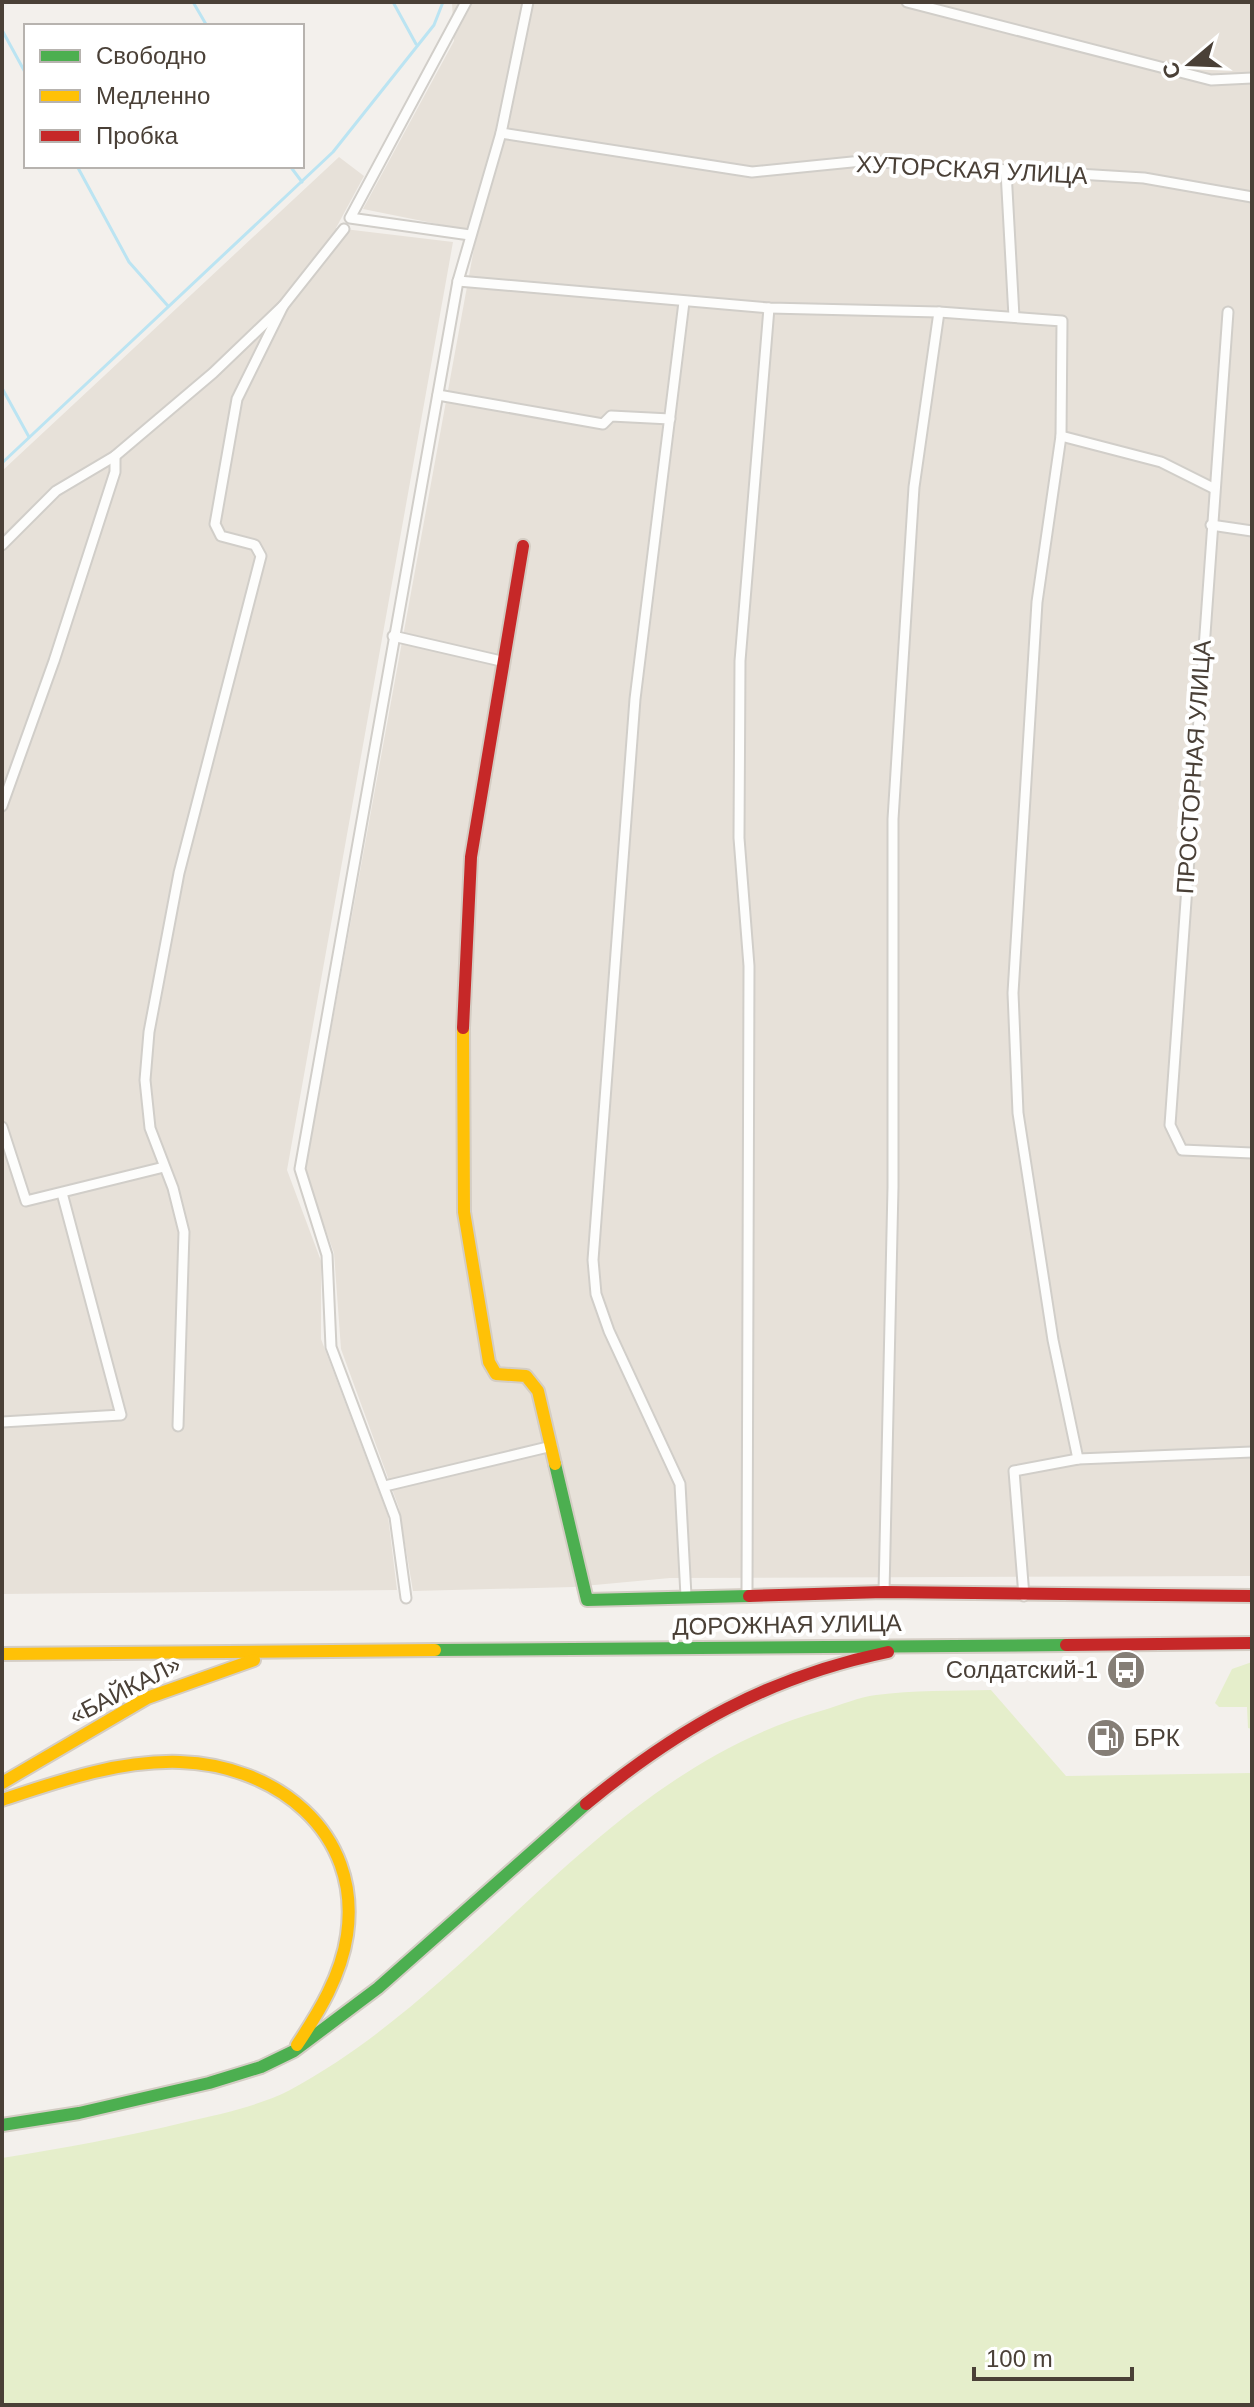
<svg xmlns="http://www.w3.org/2000/svg" width="1254" height="2407" font-family="Arial,sans-serif">
<style>
.residential{fill:#e7e1d9}
.green{fill:#e5eecb}
.lines{fill:none;stroke-linecap:round;stroke-linejoin:round}
.stream{stroke:#bbe4f2;stroke-width:3}
.street-casing{stroke:#d1cec9;stroke-width:13}
.fast-casing{stroke:#d4cdc4;stroke-width:16}
.slow-casing{stroke:#d4cdc4;stroke-width:16}
.jam-casing{stroke:#d4cdc4;stroke-width:16}
.street{stroke:#fdfdfc;stroke-width:9}
.fast{stroke:#4caf50;stroke-width:12}
.slow{stroke:#ffc107;stroke-width:12}
.jam{stroke:#c62828;stroke-width:12}
.labels{text-anchor:middle;stroke-width:8;stroke-linejoin:round;paint-order:stroke}
.street-label{font-size:24px;fill:#4a4037;stroke:#fff}
.poi-label{font-size:24px;fill:#4a4037;stroke:#fff;text-anchor:end}
</style>
<rect width="100%" height="100%" fill="#f3f0ec"/>
<g class="residential">
<path d="M452 2H1252V1576L670 1578 573 1587 413 1591 399 1508 341 1349 334 1253 305 1172 477 232 363 209 454 41Z"/>
<path d="M339 157 364 176 336 228 453 242 287 1170 321 1261V1339L388 1516 397 1590 2 1594V471Z"/>
</g>
<g class="green">
<path d="M1252 1662V1729L1248 1728 1247 1707H1219L1215 1703 1232 1669Z"/>
<path d="M991 1690 1066 1776 1252 1773V2405H2V2158C64 2148 125 2137 186 2122 220 2114 259 2106 290 2090 485 1985 601 1772 824 1710 841 1705 859 1697 876 1695 913 1690 953 1691 991 1690Z"/>
</g>
<g class="lines">
<g class="stream">
<path d="M193 2 207 26"/>
<path d="M393 2 416 44"/>
<path d="M2 30 26 74"/>
<path d="M77 166 129 262 168 306"/>
<path d="M290 166 302 182"/>
<path d="M2 388 29 437"/>
<path d="M2 463 333 152 434 25 443 2"/>
</g>
<defs>
<g id="street">
<path d="M466 2 350 218 470 235"/>
<path d="M907 2 1211 80 1252 78"/>
<path d="M501 133 752 172 862 161 1144 178 1252 197"/>
<path d="M1006 171 1014 317"/>
<path d="M458 281 769 308 939 312 1062 321 1061 436 1037 602 1013 993 1018 1113 1053 1340 1078 1459"/>
<path d="M684 302 635 699 593 1260 596 1294 609 1331 680 1484 686 1596"/>
<path d="M1228 312 1170 1125 1182 1150 1252 1153"/>
<path d="M438 395 603 424 611 416 670 419"/>
<path d="M1061 436 1161 462 1213 488"/>
<path d="M1211 525 1252 531"/>
<path d="M2 545 56 491 115 456 213 373 283 306 344 229"/>
<path d="M393 636 501 661"/>
<path d="M2 806 54 661 115 472V456"/>
<path d="M2 1127 26 1201 164 1167"/>
<path d="M2 1422 121 1415 62 1193"/>
<path d="M178 1426 184 1232 173 1188 150 1128 145 1080 149 1032 179 873 261 556 255 545 221 536 215 524 237 399 283 306"/>
<path d="M385 1486 552 1446"/>
<path d="M884 1592 893 1187V819L914 487 939 312"/>
<path d="M747 1594 749 966 739 838 740 661 769 308"/>
<path d="M1024 1596 1014 1471 1078 1459 1252 1452"/>
<path d="M406 1598 395 1517 331 1347 327 1255 300 1169 458 281 501 133 528 2"/>
</g>
<g id="fast">
<path d="M555 1464 587 1600 749 1596"/>
<path d="M435 1650 1066 1645"/>
<path d="M2 2125 79 2113 209 2083 261 2067 294 2051 378 1988 586 1804"/>
</g>
<g id="slow">
<path d="M463 1028 464 1212 489 1362 496 1374 526 1376 538 1391 555 1464"/>
<path d="M2 1654 435 1650"/>
<path d="M2 1783 147 1698 254 1660"/>
<path d="M2 1800C59 1781 119 1760 180 1762 275 1765 362 1831 347 1935 341 1976 319 2012 297 2045"/>
</g>
<g id="jam">
<path d="M463 1028 471 857 523 546"/>
<path d="M749 1596 884 1592 1252 1596"/>
<path d="M1066 1645 1252 1643"/>
<path d="M586 1804C680 1727 768 1677 888 1652"/>
</g>
</defs>
<use href="#street" class="street-casing"/>
<use href="#fast" class="fast-casing"/>
<use href="#slow" class="slow-casing"/>
<use href="#jam" class="jam-casing"/>
<use href="#street" class="street"/>
<use href="#fast" class="fast"/>
<use href="#slow" class="slow"/>
<use href="#jam" class="jam"/>
</g>
<defs>
<symbol id="bus-disc" viewBox="-11 -11 22 22"><circle r="9.5" fill="#857e76" stroke="#fff"/><path d="M-5-6H5V4H4V6H2V4H-2V6H-4V4H-5ZM-3.5-4V0h7V-4ZM-3.5 1.2v1.5H-2V1.2ZM2 1.2v1.5H3.5V1.2Z" fill="#fff"/></symbol>
<symbol id="fuel-disc" viewBox="-11 -11 22 22"><circle r="9.5" fill="#857e76" stroke="#fff"/><path d="M-5.5-6h7V0h2V4h1.3V-2.5L3-4.5l.8-.8L6-3V5H2.5V1h-1V6h-7ZM-4.2-4.7v3.2H.2V-4.7Z" fill="#fff"/></symbol>
</defs>
<g fill-rule="evenodd">
<use href="#bus-disc" x="1104" y="1648" width="44" height="44"/>
<use href="#fuel-disc" x="1084" y="1716" width="44" height="44"/>
</g>
<g class="labels">
<g class="street-label">
<text transform="translate(972 170) rotate(3)" y="8">ХУТОРСКАЯ УЛИЦА</text>
<text transform="translate(1194 767) rotate(-86)" y="8">ПРОСТОРНАЯ УЛИЦА</text>
<text transform="translate(787 1625) rotate(-1)" y="8">ДОРОЖНАЯ УЛИЦА</text>
<text transform="translate(125 1690) rotate(-27)" y="8">«БАЙКАЛ»</text>
</g>
<g class="poi-label">
<text x="1098" y="1678">Солдатский-1</text>
<text x="1134" y="1746" text-anchor="start">БРК</text>
</g>
</g>
<rect width="1254" height="2407" fill="none" stroke="#4a4037" stroke-width="8"/>
<rect x="24" y="24" width="280" height="144" fill="#ffffff" stroke="#b7b3af" stroke-width="2"/>
<rect x="40" y="50" width="40" height="12" fill="#4caf50" stroke="#b7b3af" stroke-width="2"/>
<text x="96" y="64" font-size="24" fill="#4a4037">Свободно</text>
<rect x="40" y="90" width="40" height="12" fill="#ffc107" stroke="#b7b3af" stroke-width="2"/>
<text x="96" y="104" font-size="24" fill="#4a4037">Медленно</text>
<rect x="40" y="130" width="40" height="12" fill="#c62828" stroke="#b7b3af" stroke-width="2"/>
<text x="96" y="144" font-size="24" fill="#4a4037">Пробка</text>
<g transform="translate(1190 64) rotate(251)" stroke="#ffffff" stroke-width="6" paint-order="stroke">
<path d="M0-6L14 30L0 20L-14 30Z" fill="#4a4037"/>
<text y="-12" font-size="22" font-weight="bold" text-anchor="middle" fill="#4a4037">С</text>
</g>
<path d="M974 2367v12h158v-12" fill="none" stroke="#4a4037" stroke-width="4"/>
<text x="986" y="2367" font-size="24" fill="#4a4037" stroke="#ffffff" stroke-width="6" paint-order="stroke">100 m</text>
</svg>
